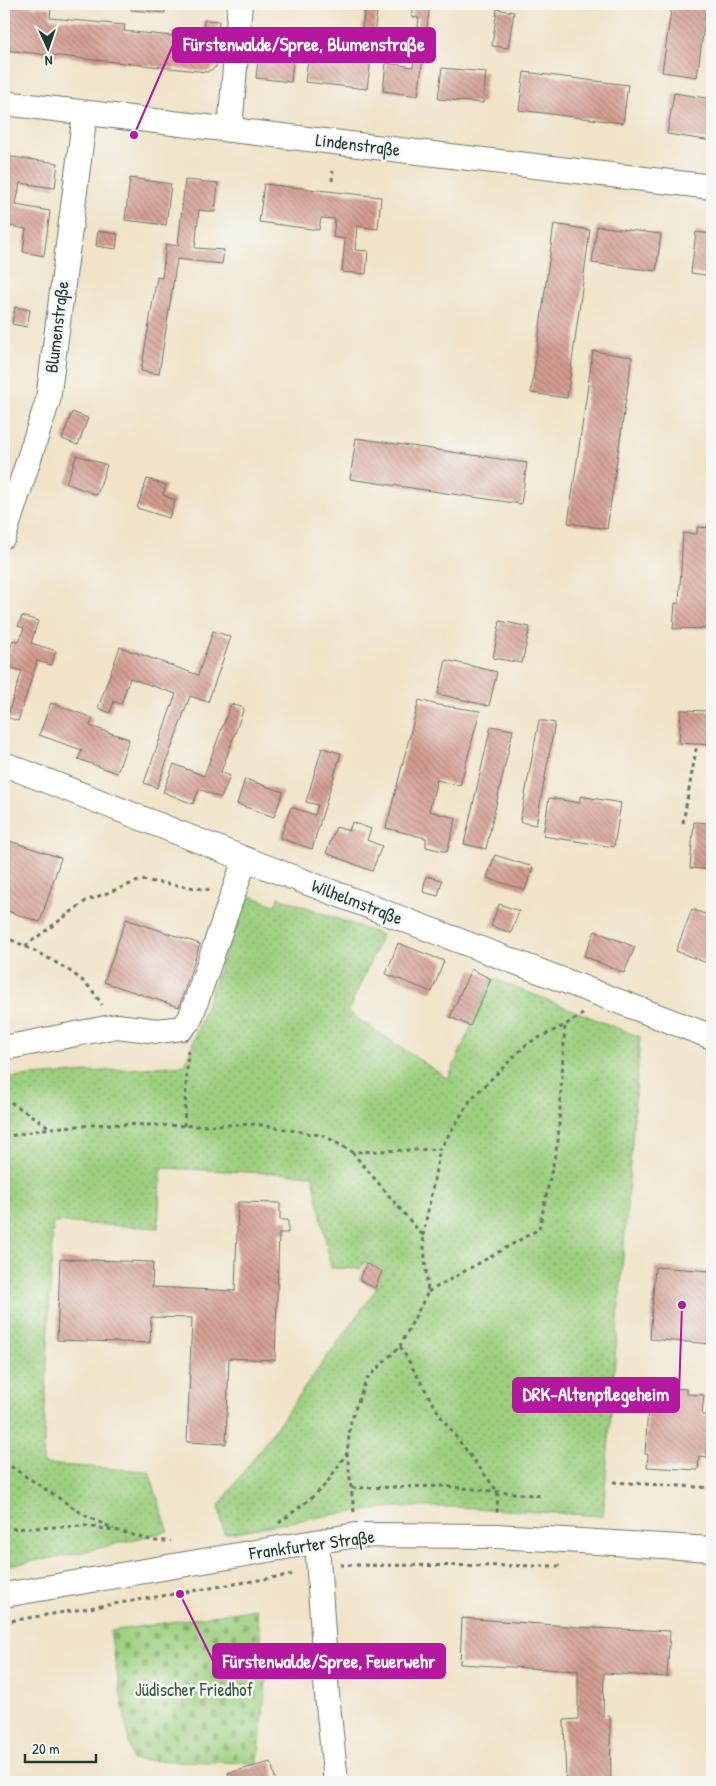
<svg xmlns="http://www.w3.org/2000/svg" width="716" height="1786" font-family="'Patrick Hand',sans-serif">
<style>
.cemetery{fill:url(#cemetery-stones);stroke:#5e865a}
.park{fill:url(#park-dots);stroke:#5e865a}
.building{fill:url(#building-back-hatch)}
.lines{fill:none;stroke-linecap:round;stroke-linejoin:round}
.minor-casing{stroke:#687768;stroke-width:26}
.path{stroke:#687768;stroke-width:3;stroke-dasharray:4 4;stroke-linecap:butt}
.minor{stroke:#fff;stroke-width:24}
.labels{text-anchor:middle;stroke-width:5;stroke-linejoin:round;paint-order:stroke}
.street-label{font-size:18px;fill:#1f3d34;stroke:#f6f6f2}
.park-label{font-size:18px;fill:#385a43;stroke:#f6f6f2}
.leader{fill:none;stroke:#b5179e;stroke-width:2}
.callout-dot{fill:#b5179e;stroke:#f6f6f2;stroke-width:2}
.callout{fill:#b5179e;stroke:#b5179e;stroke-width:2}
.callout-label{font-size:19px;text-anchor:middle;font-weight:bold;fill:#fff}
</style>
<defs>
<pattern id="cemetery-stones" width="16" height="16" patternUnits="userSpaceOnUse" patternTransform="scale(1.25)"><rect width="16" height="16" fill="#9dcf7f"/><path d="M2 7V4a2 2 0 0 1 4 0v3zM10 15v-3a2 2 0 0 1 4 0v3z" fill="#7fa969"/></pattern>
<pattern id="park-dots" width="8" height="8" patternUnits="userSpaceOnUse" patternTransform="scale(1.25)"><rect width="8" height="8" fill="#9dcf7f"/><path d="M2 2h.1M6 6h.1" fill="none" stroke="#7fa969" stroke-width="1.8" stroke-linecap="round"/></pattern>
<pattern id="building-back-hatch" width="6" height="6" patternUnits="userSpaceOnUse" patternTransform="scale(1.25)"><rect width="6" height="6" fill="#d49c91"/><path d="M-1 5l2 2M0 0l6 6M5-1l2 2" fill="none" stroke="#ab8077"/></pattern>
</defs>
<rect width="100%" height="100%" fill="#f6f6f2"/>
<filter id="ink" filterUnits="userSpaceOnUse"><feTurbulence type="fractalNoise" baseFrequency=".02" numOctaves="2"/><feDisplacementMap in="SourceGraphic" scale="10" xChannelSelector="R" yChannelSelector="G"/><feConvolveMatrix kernelMatrix="1 2 1 2 8 2 1 2 1" color-interpolation-filters="sRGB"/></filter>
<filter id="wash" filterUnits="userSpaceOnUse"><feTurbulence type="fractalNoise" baseFrequency=".0096" numOctaves="4" result="noise"/><feDisplacementMap in="SourceGraphic" scale="20" xChannelSelector="R" yChannelSelector="G"/><feGaussianBlur stdDeviation="1.12" result="paint"/><feColorMatrix in="noise" values="0 0 0 0 0 0 0 0 0 0 0 0 0 0 0 0 0 1.4 0 .05"/><feComposite in="paint" operator="in"/></filter>
<g filter="url(#wash)">
<rect width="100%" height="100%" fill="#f0e3c8"/>
<path class="cemetery" d="M256 1609 267 1673 258 1763 132 1760 110 1631Z"/>
<path class="park" d="M245 894 275 905 279 897 382 935 348 1012 448 1079 492 978 640 1037 603 1516 456 1507H395L330 1515 224 1534 219 1506 374 1292 384 1269 365 1262 360 1269 331 1268 313 1175 161 1168 158 1228 53 1222 43 1464 149 1471 168 1531 71 1555 4 1566V1078L185 1065Z"/>
<g id="blocks">
<g class="building">
<path d="M4 4 51 8 50 18 125 25 124 31 172 36 173 31 203 33 204 20 219 21 216 67 207 72 4 50Z"/>
<path d="M132 4H165V13L131 10Z"/>
<path d="M366 4H378L367 89 305 82 309 52 357 58Z"/>
<path d="M414 4H430L418 96 383 91 386 63 413 67 419 18 412 17Z"/>
<path d="M672 4H707L697 77 662 72Z"/>
<path d="M497 9 514 12 508 48 492 46Z"/>
<path d="M260 39 295 43 291 82 256 78Z"/>
<path d="M442 68 486 72 483 103 438 99Z"/>
<path d="M524 72 628 85 623 123 519 110Z"/>
<path d="M674 93 712 99V141L667 134Z"/>
<path d="M4 156 58 163 55 188 20 183 16 205 50 211 44 256 23 252 26 229 4 225Z"/>
<path d="M130 178 171 184 166 225 125 220Z"/>
<path d="M185 180 218 183 215 212 199 210 195 248 224 250 222 264 177 259 159 374 141 371 157 277 162 278 166 244 178 246Z"/>
<path d="M264 184 381 197 378 229 357 226 355 250 368 251 366 274 342 272 345 239 333 237 335 219 321 218 319 230 259 222Z"/>
<path d="M554 224 590 230 567 398 531 393Z"/>
<path d="M597 226 661 234 656 271 592 263Z"/>
<path d="M98 231 118 234 116 249 96 246Z"/>
<path d="M696 232 712 234V276L691 273Z"/>
<path d="M4 306 9 307 6 320H4Z"/>
<path d="M15 307 30 310 27 327 12 324Z"/>
<path d="M593 351 632 357 607 529 568 523Z"/>
<path d="M72 412 88 418 78 445 62 439Z"/>
<path d="M356 438 527 463 521 504 350 479Z"/>
<path d="M77 455 107 465 97 495 66 483Z"/>
<path d="M147 479 166 485 163 495 175 500 169 518 137 508Z"/>
<path d="M697 527 711 528 712 628 673 629 675 603H679L683 533 697 534Z"/>
<path d="M22 616 38 621 31 643 56 651 51 665 37 661 18 721 7 717 22 671 4 666V652L8 654 13 640 19 642 24 628 18 626Z"/>
<path d="M500 621 530 627 522 663 493 658Z"/>
<path d="M213 631 231 637 208 702 190 696 157 788 144 783 176 694 130 678 121 704 114 701 110 713 98 708 120 647 198 675Z"/>
<path d="M446 660 497 672 489 706 438 694Z"/>
<path d="M419 700 438 705 480 711 460 786 437 780 429 811 456 818 447 852 426 847V838L386 828Z"/>
<path d="M51 703 93 718 90 726 129 739 117 773 78 759 82 750 39 735Z"/>
<path d="M231 704 244 708 221 772 230 776 221 798 199 789 193 804 163 792 174 764 204 776Z"/>
<path d="M681 710 712 711V745L679 743Z"/>
<path d="M539 720 555 723 536 825 520 822Z"/>
<path d="M491 726 513 730 486 849 464 844Z"/>
<path d="M322 748 341 753 312 849 280 838 291 807 315 815 318 805 306 802Z"/>
<path d="M245 779 283 792 274 817 237 804Z"/>
<path d="M580 796 621 803 614 847 543 836 549 798 580 803Z"/>
<path d="M352 822 371 829 367 840 382 846 372 871 326 853 336 827 349 831Z"/>
<path d="M694 822 712 823V870L690 868Z"/>
<path d="M4 839 61 858 40 922 4 910Z"/>
<path d="M495 855 533 867 525 890 487 878Z"/>
<path d="M426 876 442 880 438 896 423 892Z"/>
<path d="M499 904 519 911 511 933 491 926Z"/>
<path d="M692 909 712 917V965L676 951Z"/>
<path d="M126 919 200 944 179 1007 104 982Z"/>
<path d="M595 931 635 947 624 973 584 956Z"/>
<path d="M398 943 444 961 432 992 386 974Z"/>
<path d="M471 969 491 979 470 1026 450 1017Z"/>
<path d="M238 1202 280 1203V1220H288V1233H279L275 1360 229 1358 226 1444 187 1442 192 1318 151 1317 150 1343 57 1340 60 1259 153 1262 152 1287 235 1291Z"/>
<path d="M366 1264 382 1271 375 1288 359 1280Z"/>
<path d="M655 1267 712 1271V1344L650 1339Z"/>
<path d="M668 1388 686 1389V1394L704 1395 702 1415H710L707 1457 699 1456 698 1470 647 1467 648 1454H645L649 1392 668 1393Z"/>
<path d="M462 1618 593 1628 670 1631 667 1677 604 1673 603 1717 610 1716 611 1782H566L564 1720 578 1719V1671L460 1664Z"/>
<path d="M271 1762 276 1782H230L228 1773Z"/>
</g>
</g>
</g>
<g filter="url(#ink)">
<use href="#blocks" fill-opacity="0" stroke="#687768" stroke-width="1"/>
<g class="lines">
<defs>
<g id="minor">
<path d="M4 103 712 187"/>
<path d="M230 130 240 4"/>
<path d="M4 536 48 400 85 113"/>
<path d="M4 764 245 859 712 1037"/>
<path d="M4 1048 117 1026 158 1031 182 1028 190 1019 245 859"/>
<path d="M317 1542 327 1695 336 1782"/>
<path d="M4 1595 356 1535 497 1536 712 1549"/>
</g>
</defs>
<use href="#minor" class="minor-casing"/>
<g class="path">
<path d="M332 181 333 171"/>
<path d="M683 823 697 744"/>
<path d="M4 937C27 946 75 970 91 989 95 994 99 1000 102 1005"/>
<path d="M25 946 86 901 141 880 210 890"/>
<path d="M4 1098 49 1127"/>
<path d="M4 1105 5 1098"/>
<path d="M184 1126 188 1049"/>
<path d="M4 1137 50 1128 107 1124 197 1126 256 1124 325 1136 352 1152 440 1149 471 1099 528 1043 565 1025 583 1014"/>
<path d="M352 1152 423 1236 428 1292 400 1346"/>
<path d="M423 1236 440 1149"/>
<path d="M428 1292 539 1229 558 1141 565 1025"/>
<path d="M4 1462 86 1516 114 1529"/>
<path d="M613 1482 712 1488"/>
<path d="M352 1488 442 1486 542 1496"/>
<path d="M354 1512 347 1453 351 1420 366 1380 400 1346 441 1417 498 1492 497 1513"/>
<path d="M279 1523 310 1499 326 1484 347 1453"/>
<path d="M4 1529 86 1526 119 1531 154 1541H171"/>
<path d="M340 1565 562 1566"/>
<path d="M4 1622 295 1574"/>
</g>
<use href="#minor" class="minor"/>
</g>
</g>
<g class="labels">
<g class="street-label">
<text transform="translate(358 145) rotate(7)" y="6">Lindenstraße</text>
<text transform="translate(57 327) rotate(-83)" y="6">Blumenstraße</text>
<text transform="translate(357 902) rotate(21)" y="6">Wilhelmstraße</text>
<text transform="translate(312 1545) rotate(-8)" y="6">Frankfurter Straße</text>
</g>
<g class="park-label">
<text x="194" y="1696">Jüdischer Friedhof</text>
</g>
</g>
<path class="leader" d="M134 135L173 45M682 1305L679 1395M180 1594L213 1661"/>
<g class="callout-dot">
<circle cx="134" cy="135" r="5"/>
<circle cx="682" cy="1305" r="5"/>
<circle cx="180" cy="1594" r="5"/>
</g>
<g class="callout">
<rect x="173" y="28" width="262" height="34" rx="5"/>
<rect x="513" y="1378" width="166" height="34" rx="5"/>
<rect x="213" y="1644" width="232" height="34" rx="5"/>
</g>
<g class="callout-label">
<text x="304" y="51">Fürstenwalde/Spree, Blumenstraße</text>
<text x="596" y="1401">DRK-Altenpflegeheim</text>
<text x="329" y="1668">Fürstenwalde/Spree, Feuerwehr</text>
</g>
<rect width="716" height="1786" fill="none" stroke="#f6f6f2" stroke-width="20"/>
<g transform="translate(48 48) rotate(177)" stroke="#f6f6f2" stroke-width="4" paint-order="stroke">
<path d="M0-4L9 19L0 12L-9 19Z" fill="#1f3d34"/>
<text y="-8" font-size="14" font-weight="bold" text-anchor="middle" fill="#1f3d34">N</text>
</g>
<path d="M25 1754v8h71v-8" fill="none" stroke="#1f3d34" stroke-width="2.5"/>
<text x="32" y="1754" font-size="15" fill="#1f3d34" stroke="#f6f6f2" stroke-width="4" paint-order="stroke">20 m</text>
</svg>
